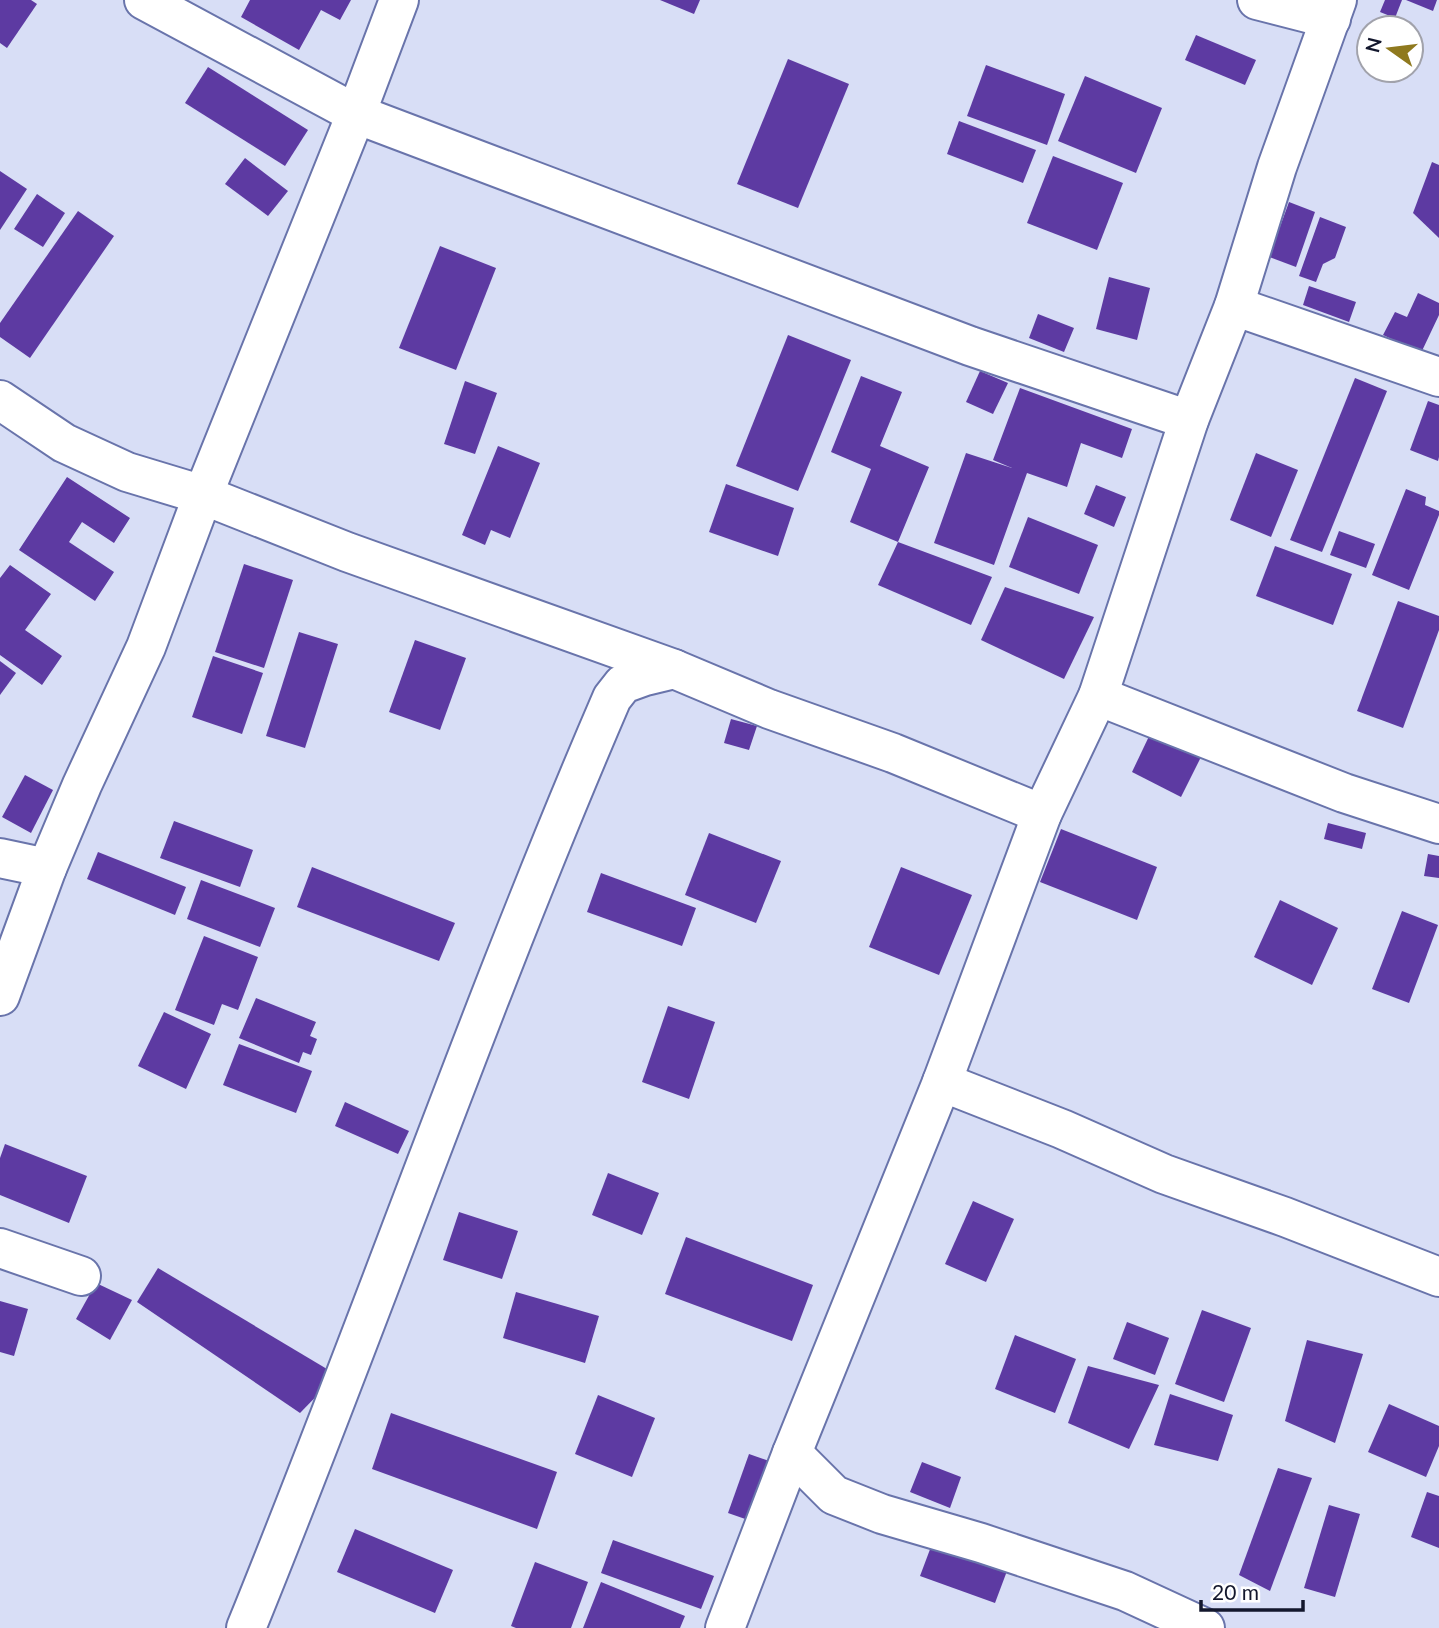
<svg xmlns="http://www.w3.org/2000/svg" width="1439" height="1628" font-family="Lato,sans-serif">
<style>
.building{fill:#5d3aa2}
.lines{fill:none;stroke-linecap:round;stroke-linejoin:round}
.minor-casing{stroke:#6974ab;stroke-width:42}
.minor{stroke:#fff;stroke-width:38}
</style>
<rect width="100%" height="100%" fill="#d8def6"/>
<g class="building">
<path d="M0 0H31L37 4 7 48 0 43Z"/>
<path d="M250 0H351L340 20 321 10 299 50 241 17Z"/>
<path d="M660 0H700L694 14Z"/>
<path d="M1385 0H1402L1395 18 1380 12Z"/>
<path d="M1406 0H1437L1433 11Z"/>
<path d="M1196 35 1256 60 1245 85 1185 60Z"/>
<path d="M788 59 849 84 798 208 737 184Z"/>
<path d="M986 65 1065 94 1047 145 967 116Z"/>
<path d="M208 67 308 130 285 166 185 103Z"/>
<path d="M1085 76 1162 108 1136 173 1058 141Z"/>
<path d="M959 121 1036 150 1023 183 947 154Z"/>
<path d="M1053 156 1123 183 1097 250 1027 223Z"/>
<path d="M245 158 288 191 268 216 225 184Z"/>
<path d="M1432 162 1439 165V238L1413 213Z"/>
<path d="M0 171 27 189 0 230Z"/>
<path d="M37 194 65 213 43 247 14 229Z"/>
<path d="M1289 202 1315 212 1296 267 1269 257Z"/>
<path d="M78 211 114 236 30 358 0 337V323Z"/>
<path d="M1320 217 1346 227 1335 258 1323 264 1316 282 1299 276Z"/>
<path d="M440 246 496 268 456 370 399 348Z"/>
<path d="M1109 277 1150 288 1137 340 1096 329Z"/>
<path d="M1309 286 1356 302 1349 322 1303 305Z"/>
<path d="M1418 293 1439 303V315L1421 353 1383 335 1395 312 1407 317Z"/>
<path d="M1038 314 1074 328 1064 352 1029 338Z"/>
<path d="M788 335 851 360 798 491 736 466Z"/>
<path d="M980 371 1008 383 993 414 966 402Z"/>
<path d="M861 376 902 392 880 446 929 467 898 542 850 522 871 469 831 452Z"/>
<path d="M1355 378 1387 391 1322 552 1290 540Z"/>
<path d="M465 381 497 393 475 454 444 444Z"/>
<path d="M1020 388 1132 429 1122 458 1081 443 1067 487 1027 473 994 565 934 543 966 453 1012 468 993 460Z"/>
<path d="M1428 401 1439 405V457L1438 461 1410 450Z"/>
<path d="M498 446 540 463 510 538 491 530 485 545 462 535Z"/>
<path d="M1256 453 1298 470 1271 537 1230 520Z"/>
<path d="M67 477 130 518 114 543 82 522 69 542 114 572 95 601 19 550Z"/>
<path d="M726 484 794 508 778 556 709 532Z"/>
<path d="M1096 485 1126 497 1114 527 1084 514Z"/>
<path d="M1406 489 1426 497 1425 505 1439 511V515L1409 590 1372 575Z"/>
<path d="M1028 517 1098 545 1079 594 1009 567Z"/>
<path d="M1339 531 1375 544 1366 568 1330 555Z"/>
<path d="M898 542 992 577 971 625 878 585Z"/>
<path d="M1275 546 1352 574 1333 625 1256 596Z"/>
<path d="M244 564 293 580 264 668 215 652Z"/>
<path d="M10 565 51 594 25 630 62 656 42 685 0 655V578Z"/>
<path d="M1005 587 1094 617 1064 679 981 640Z"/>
<path d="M1398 601 1439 616V630L1403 728 1357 711Z"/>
<path d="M299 632 338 644 305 748 266 736Z"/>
<path d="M415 640 466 658 440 730 389 712Z"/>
<path d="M213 656 263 673 242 734 192 717Z"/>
<path d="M0 661 16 673 0 695Z"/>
<path d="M731 719 757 726 749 750 724 743Z"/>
<path d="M1152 730 1202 755 1181 797 1132 772Z"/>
<path d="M25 775 53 790 31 833 2 817Z"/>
<path d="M174 821 253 850 240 887 160 858Z"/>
<path d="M1328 823 1366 833 1362 849 1324 839Z"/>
<path d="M1061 829 1157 867 1137 920 1040 882Z"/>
<path d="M709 833 781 861 756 923 685 895Z"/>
<path d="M98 852 186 887 175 915 87 879Z"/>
<path d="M1428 854 1439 856V878L1424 876Z"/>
<path d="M312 867 455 923 439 961 297 907Z"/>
<path d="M901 867 972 895 939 975 869 947Z"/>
<path d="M601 873 696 908 682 946 587 912Z"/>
<path d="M201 880 275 908 260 947 187 919Z"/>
<path d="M1280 900 1338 928 1312 985 1254 957Z"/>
<path d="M1402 911 1438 925 1409 1003 1372 989Z"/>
<path d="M204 936 258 957 238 1010 222 1004 214 1025 175 1010Z"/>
<path d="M256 998 316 1022 310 1036 317 1039 311 1055 303 1052 299 1063 239 1038Z"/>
<path d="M668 1006 715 1022 689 1099 642 1082Z"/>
<path d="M164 1012 211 1034 186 1089 138 1066Z"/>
<path d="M239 1044 312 1071 296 1113 223 1085Z"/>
<path d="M345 1102 409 1131 398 1154 335 1126Z"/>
<path d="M5 1144 87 1176 69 1223 0 1195V1158Z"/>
<path d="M608 1173 659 1193 642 1235 592 1215Z"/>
<path d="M973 1201 1014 1219 986 1282 945 1264Z"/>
<path d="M459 1212 518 1231 502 1279 443 1260Z"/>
<path d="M686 1237 813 1285 792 1341 665 1294Z"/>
<path d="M158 1268 337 1375 300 1413 137 1302Z"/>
<path d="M96 1283 132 1300 110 1340 76 1319Z"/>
<path d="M516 1292 599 1316 585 1363 503 1338Z"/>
<path d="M0 1301 28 1309 14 1356 0 1352Z"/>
<path d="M1202 1310 1251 1328 1224 1402 1175 1384Z"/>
<path d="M1127 1322 1169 1338 1155 1375 1113 1359Z"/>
<path d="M1015 1335 1076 1359 1055 1413 995 1389Z"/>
<path d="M1307 1340 1363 1354 1335 1443 1285 1421Z"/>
<path d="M1088 1366 1159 1385 1129 1449 1068 1423Z"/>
<path d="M1170 1394 1233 1415 1218 1461 1154 1445Z"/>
<path d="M598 1395 655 1418 632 1477 575 1454Z"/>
<path d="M1389 1404 1439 1426V1446L1426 1477 1368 1452Z"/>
<path d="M391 1413 557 1472 537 1529 372 1469Z"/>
<path d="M749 1454 772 1462 751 1521 728 1513Z"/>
<path d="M922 1462 961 1477 950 1508 910 1492Z"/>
<path d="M1278 1468 1312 1478 1270 1591 1239 1575Z"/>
<path d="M1427 1492 1439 1496V1548L1411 1537Z"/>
<path d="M1329 1505 1360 1514 1335 1597 1304 1588Z"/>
<path d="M355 1529 453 1570 435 1613 337 1572Z"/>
<path d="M613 1540 714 1576 701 1609 601 1573Z"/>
<path d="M932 1544 1007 1571 995 1603 920 1576Z"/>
<path d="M535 1562 588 1582 571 1628H516L511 1626Z"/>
<path d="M601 1582 685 1616 680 1628H583Z"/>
</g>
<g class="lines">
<defs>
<g id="minor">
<path d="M144 0 356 114 970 346 1189 420"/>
<path d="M1257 0 1331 19"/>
<path d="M1234 306 1439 377"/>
<path d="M0 400 64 443 127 472 203 495 347 552 674 669 769 709 893 753 1042 814"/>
<path d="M1098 696 1344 793 1439 824"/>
<path d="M0 858 47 868"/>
<path d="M0 996 47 868 82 785 146 647 203 495 356 114 399 0"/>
<path d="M942 1082 1062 1129 1164 1174 1285 1217 1439 1277"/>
<path d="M0 1248 81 1276"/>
<path d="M792 1453 834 1495 882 1514 981 1543 1125 1591 1205 1628"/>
<path d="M246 1628C372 1319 480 1004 612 698L623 684 645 676 674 669"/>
<path d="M725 1628 792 1453 942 1082 1042 814 1098 696 1189 420 1234 306 1277 167 1337 0"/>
</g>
</defs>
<use href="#minor" class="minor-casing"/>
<use href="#minor" class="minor"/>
</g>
<g transform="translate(1390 49) rotate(284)"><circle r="33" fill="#ffffff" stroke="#a1a2ab" stroke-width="2"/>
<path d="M0-5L12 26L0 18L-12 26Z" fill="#8f791e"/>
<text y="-10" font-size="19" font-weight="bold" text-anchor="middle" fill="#13172d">N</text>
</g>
<path d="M1201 1600v10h102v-10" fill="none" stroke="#13172d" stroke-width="3.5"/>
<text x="1212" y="1600" font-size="21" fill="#13172d" stroke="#ffffff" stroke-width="5" paint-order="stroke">20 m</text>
</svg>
